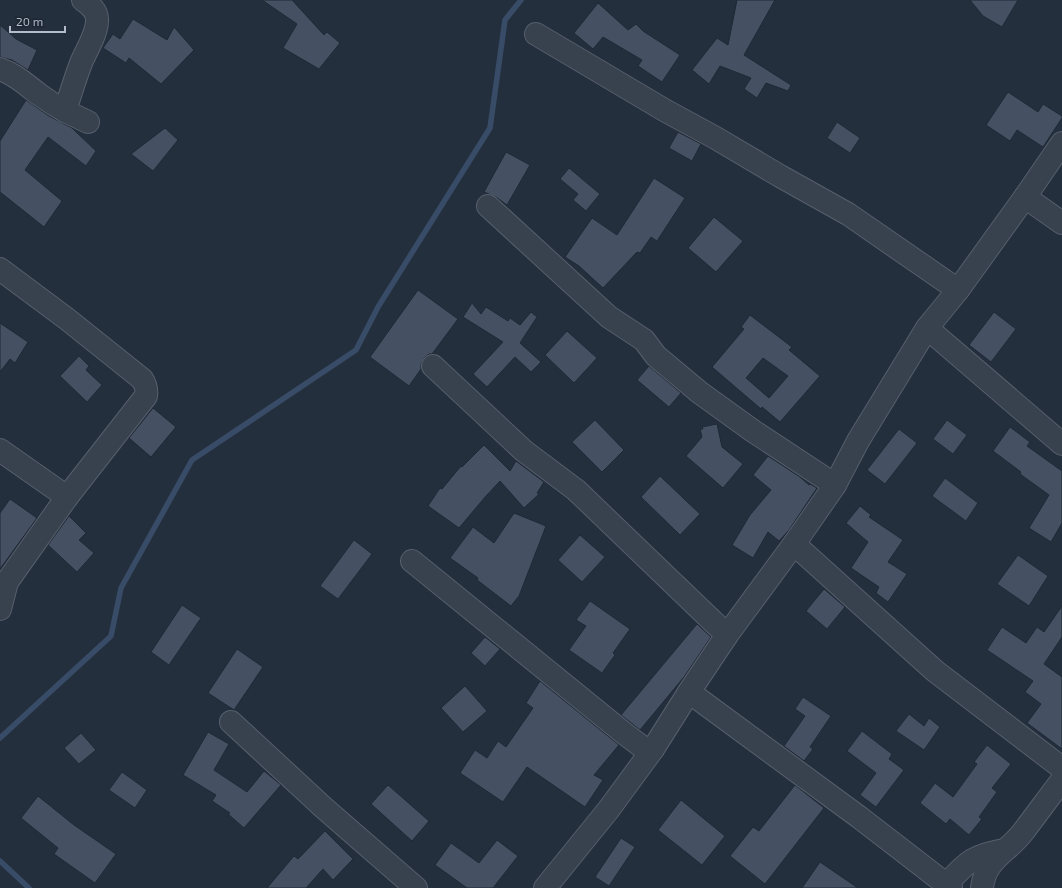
<svg xmlns="http://www.w3.org/2000/svg" width="1062" height="888" font-family="'Exo 2',sans-serif">
<style>
.lines{fill:none;stroke-linecap:round;stroke-linejoin:round}
.stream{stroke:#394c67;stroke-width:5.5}
.building{fill:#455162;stroke:#1f2835;fill-rule:evenodd}
.minor-casing{stroke:#565f6c;stroke-width:24}
.minor{stroke:#38414e;stroke-width:22}
</style>
<rect width="100%" height="100%" fill="#242f3e"/>
<g class="lines">
<g class="stream">
<path d="M0 738 111 636 121 588 192 460 356 350 378 307 490 128 505 20 521 0"/>
<path d="M0 861 29 888"/>
</g>
</g>
<g class="building">
<path d="M262 0H292L324 35 327 32 340 43 319 69 283 48 297 24Z"/>
<path d="M737 0H775L744 55 791 85 788 91 766 83 757 98 744 89 751 78 720 66 709 84 692 70 717 38 728 45Z"/>
<path d="M970 0H1018L1002 27 983 16Z"/>
<path d="M598 3 628 30 636 24 643 31 680 55 662 82 638 66 642 60 603 37 593 49 574 33Z"/>
<path d="M133 19 167 40 174 27 194 50 161 84 129 58 126 63 103 48 113 34 120 39Z"/>
<path d="M0 25 16 39 37 50 28 70 12 60 0 57Z"/>
<path d="M1008 92 1038 112 1043 104 1062 116V118L1043 147 1017 130 1010 141 986 125Z"/>
<path d="M26 100 49 116 72 128 96 151 86 166 48 137 25 170 62 201 44 227 0 192V141Z"/>
<path d="M837 122 860 138 850 153 827 138Z"/>
<path d="M165 128 178 140 153 171 131 154Z"/>
<path d="M678 132 701 144 692 161 669 148Z"/>
<path d="M506 152 530 165 507 205 496 197 484 192Z"/>
<path d="M569 168 600 194 586 211 573 200 578 194 560 179Z"/>
<path d="M654 178 685 198 657 241 651 237 640 253 637 252 603 288 579 266 565 257 592 218 617 235Z"/>
<path d="M714 217 743 241 716 272 688 248Z"/>
<path d="M418 290 458 319 432 354H429L424 358 421 364V369L409 386 370 357Z"/>
<path d="M472 303 481 314 486 307 508 321 510 318 520 325 531 312 537 317 520 343 541 362 531 372 515 357 487 387 473 374 503 342 463 317Z"/>
<path d="M994 312 1016 329 991 362 969 345Z"/>
<path d="M750 315 792 347 789 350 820 376 780 422 762 407 761 409 712 367 744 329 741 327ZM763 358 788 376 769 398 746 378Z"/>
<path d="M0 323 28 342 15 363 10 359 0 372Z"/>
<path d="M567 331 597 358 574 383 545 355Z"/>
<path d="M79 356 89 366 86 370 102 385 87 402 60 376Z"/>
<path d="M649 366 681 393 669 407 637 380Z"/>
<path d="M153 408 176 427 151 457 129 438Z"/>
<path d="M595 420 624 450 602 472 572 442Z"/>
<path d="M947 420 967 435 953 454 933 439Z"/>
<path d="M717 424 722 447 743 464 723 488 686 456 702 437 700 429H703L702 427Z"/>
<path d="M1010 427 1030 442 1027 446 1062 471V523L1051 542 1029 528 1049 495 1020 474 1021 472 993 451Z"/>
<path d="M899 429 917 443 885 484 867 470Z"/>
<path d="M484 445 510 471 516 461 544 482 537 493 539 494 524 508 500 481 486 496 459 528 428 506 440 488 442 489 461 466 462 467Z"/>
<path d="M768 456 800 477 809 485 810 484 817 488 789 530 779 541 768 532 753 558 732 545 750 515 771 490 753 475Z"/>
<path d="M660 476 700 514 680 535 641 497Z"/>
<path d="M945 478 978 503 966 521 932 496Z"/>
<path d="M10 499 37 518 0 569V513Z"/>
<path d="M860 506 871 515 869 517 903 540 888 562 907 574 888 602 876 593 879 587 851 568 868 542 846 523Z"/>
<path d="M514 513 546 526 519 596 511 606 477 580 478 578 450 558 473 527 494 543Z"/>
<path d="M69 516 86 533 79 540 94 553 77 572 48 545Z"/>
<path d="M580 535 605 557 582 582 558 560Z"/>
<path d="M354 540 372 554 338 599 320 586Z"/>
<path d="M1018 555 1048 576 1029 606 997 584Z"/>
<path d="M824 589 845 607 827 629 806 611Z"/>
<path d="M590 601 630 629 613 653 615 655 602 673 569 650 586 626 576 620Z"/>
<path d="M182 605 201 618 169 665 151 652Z"/>
<path d="M1062 606V637L1044 664 1062 677V749L1027 723 1041 704 1025 692 1033 681 987 650 1002 627 1026 643 1037 627 1044 632Z"/>
<path d="M697 624 711 637 684 677 640 730 621 715Z"/>
<path d="M485 637 500 649 485 666 471 653Z"/>
<path d="M237 649 263 667 234 710 208 693Z"/>
<path d="M540 681 619 745 594 775 603 780 585 807 527 767 503 802 460 773 475 750 487 758 498 741 506 747 533 708 526 703Z"/>
<path d="M465 686 487 711 463 732 441 708Z"/>
<path d="M803 697 831 716 810 747 813 749 804 761 784 746 805 716 795 709Z"/>
<path d="M909 714 924 726 929 718 940 727 924 750 896 731Z"/>
<path d="M862 731 892 754 889 759 904 770 876 807 860 795 876 773 847 751Z"/>
<path d="M208 732 229 744 214 770 247 792 264 771 281 785 244 828 228 814 230 813 212 801 216 795 183 775Z"/>
<path d="M81 733 96 750 79 764 64 748Z"/>
<path d="M987 745 1011 764 992 788 997 792 979 817 982 819 969 835 950 819 946 824 920 803 935 783 953 797 977 764 974 762Z"/>
<path d="M122 772 147 790 135 808 109 790Z"/>
<path d="M388 785 429 821 412 841 371 804Z"/>
<path d="M795 785 824 808 765 884 730 856 753 827 759 831Z"/>
<path d="M38 796 74 825 116 854 95 883 54 854 58 848 21 818Z"/>
<path d="M681 800 725 836 702 865 658 830Z"/>
<path d="M325 831 353 859 333 880 323 869 306 888H267L294 856 298 859Z"/>
<path d="M621 838 635 847 609 886 595 877Z"/>
<path d="M497 840 518 856 493 888H467L435 865 451 843 479 863Z"/>
<path d="M820 862 858 888H802Z"/>
</g>
<g class="lines">
<defs>
<g id="minor">
<path d="M83 0C89 4 97 11 97 19 98 32 86 51 81 63 75 79 70 95 65 111L88 122"/>
<path d="M536 34 666 111 714 137 780 176 848 214 958 290"/>
<path d="M0 69C17 75 26 85 40 95 48 101 56 106 65 111"/>
<path d="M1025 197 1062 223"/>
<path d="M488 206 609 317 644 340 656 356 699 392 753 431 835 485"/>
<path d="M0 269 67 319 142 379C146 385 147 389 146 396L67 497 7 582 0 609"/>
<path d="M927 328 1062 444"/>
<path d="M433 366 524 451 576 490 727 635"/>
<path d="M0 450 67 497"/>
<path d="M794 544 935 671 1062 768"/>
<path d="M412 561 625 734 645 749H653"/>
<path d="M689 692 859 817 951 888"/>
<path d="M231 722 324 808 416 888"/>
<path d="M949 886 948 883C967 861 975 855 1004 850"/>
<path d="M545 888 609 809 653 749 689 692 727 635 794 544 835 485 858 441 927 328 958 290 1025 197 1062 143"/>
<path d="M982 888C985 859 1007 853 1023 832 1036 815 1049 797 1062 780"/>
</g>
</defs>
<use href="#minor" class="minor-casing"/>
<use href="#minor" class="minor"/>
</g>
<path d="M10 26v6h55v-6" fill="none" stroke="#b4bcc9" stroke-width="2"/>
<text x="16" y="26" font-size="12" fill="#b4bcc9" stroke="#1d2633" stroke-width="3" paint-order="stroke">20 m</text>
</svg>
